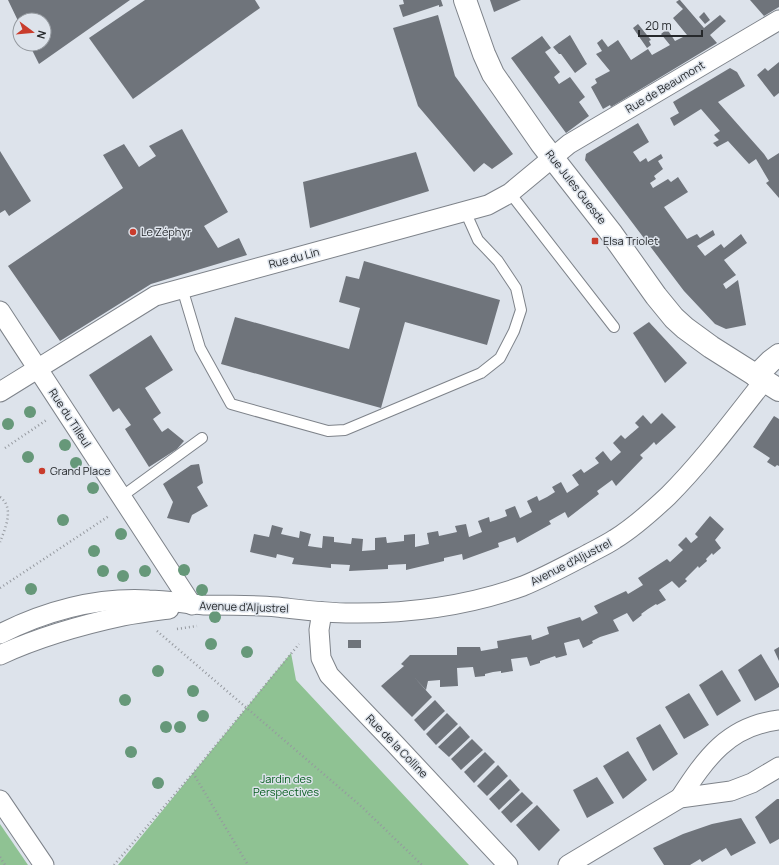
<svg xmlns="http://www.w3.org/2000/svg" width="779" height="865" font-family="Manrope,sans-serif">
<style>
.green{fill:#8fc293}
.building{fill:#6f747b}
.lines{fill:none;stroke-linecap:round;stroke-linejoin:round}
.lane-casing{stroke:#7e838a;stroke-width:12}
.street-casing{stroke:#7e838a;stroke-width:21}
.secondary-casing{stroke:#7e838a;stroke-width:24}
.path{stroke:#95999f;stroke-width:2.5;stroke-dasharray:1 3;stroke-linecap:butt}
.lane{stroke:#fff;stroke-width:10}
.street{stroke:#fff;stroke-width:19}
.secondary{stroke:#fff;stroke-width:22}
.tree{fill:#669879}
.poi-dot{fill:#c93c2c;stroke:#dde3eb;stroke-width:1.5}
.labels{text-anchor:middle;stroke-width:3;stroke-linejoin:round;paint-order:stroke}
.street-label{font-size:11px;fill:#26292c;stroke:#dde3eb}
.poi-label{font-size:11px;fill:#26292c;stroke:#dde3eb;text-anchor:start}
.park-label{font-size:11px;fill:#045b1c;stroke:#dde3eb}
</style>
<rect width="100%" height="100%" fill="#dde3eb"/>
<g class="green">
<path d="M291 653 296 680 469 865H118Z"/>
<path d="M0 824 28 865H0Z"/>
</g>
<g class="building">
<path d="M8 0H130L39 64 29 44H44V20H20V25Z"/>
<path d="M145 0H255L260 8 133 99 89 38Z"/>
<path d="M403 0H441L443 6 439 7V5L403 17 399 5 404 4Z"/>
<path d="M490 0H521L494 12Z"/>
<path d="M679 0H680L704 28 720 15 726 21 710 35 717 43 611 107 610 105 603 109 591 87 597 83 595 79 610 71 596 54 602 51 597 43 602 39 608 47 618 40 631 60 648 49 652 55 670 45 661 34 667 29 675 41 687 35 673 18 683 9 676 2Z"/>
<path d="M750 0H779V7L764 16Z"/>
<path d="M704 12 710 20 705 24 699 17Z"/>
<path d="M438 15 455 76 513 154 492 169 484 163 474 172 418 106 393 28Z"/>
<path d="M638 24 651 40 649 41 651 45 647 48 633 28Z"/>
<path d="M570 35 587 64 575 73 561 54H559L553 47Z"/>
<path d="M542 36 551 48 545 52 560 72 554 77 559 84 570 77 585 97 579 102 589 116 566 133 511 58Z"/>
<path d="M779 62V93L774 97 757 75 765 68 768 71Z"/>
<path d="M730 68 737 72 745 86 718 102 764 154 768 160 779 153V198L766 183 769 181 756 159 749 164 728 141 717 147 713 143 719 140 714 135 720 131 701 109 674 126 670 118 679 113 673 102Z"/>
<path d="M638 123 649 142 633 152 640 162 646 158 648 162 661 154 663 158 658 161 663 169 654 176 656 179 650 183 653 188 668 179 671 182 678 177 688 192 664 207 687 239 697 234 700 238 713 230 715 235 697 246 705 256 721 244 724 248 741 234 747 243 724 260 736 275 723 284 726 289 738 280 746 325 726 329 715 324 684 291 665 266 585 160 586 154Z"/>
<path d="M182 129 228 212 204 226 218 248 239 238 247 255 151 284 60 341 8 266 123 188 103 155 124 144 139 167 156 156 149 146Z"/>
<path d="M0 151 31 201 9 216 5 210 0 213Z"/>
<path d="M416 152 429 191 310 228 303 182Z"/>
<path d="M364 261 500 300 487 345 405 322 381 408 221 364 235 317 349 349 360 308 339 302 346 276 359 279Z"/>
<path d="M649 322 687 363 665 383 633 333Z"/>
<path d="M151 335 173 370 145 388 161 413 153 419 162 432 168 428 184 441 177 449 149 467 125 429 131 425 119 408 113 412 89 375Z"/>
<path d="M662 413 676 427 656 445 654 442 647 449 640 455 643 458 616 486 612 480 597 491 599 494 568 518 565 512 549 521 551 524 517 543 515 537 498 543 499 547 463 560 462 554 444 558V561L406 570V564L388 565V569L349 571 350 565 331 564V568L292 564 294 558 277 554 276 558 250 552 254 534 269 537 272 525 283 528 281 534 299 538 300 531 311 534 308 546 322 548 323 536 334 537V542L351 544 352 538 363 539 362 551 375 550V538L386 537 387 543 404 541V535L415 534V547L429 544 427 533 438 531 439 536 457 532 455 526 466 524 469 537 482 532 478 521 489 517 490 522 499 519 507 516 505 510 515 506 520 518 532 512 527 501 537 496 539 501 547 497 555 492 552 487 561 482 567 493 579 485 572 475 581 469 584 473 599 463 595 458 603 451 611 461 621 452 613 443 621 435 625 439 639 427 635 423 643 415 651 424Z"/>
<path d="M774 416 779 419V466L777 465 775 467 767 462 770 458 753 447Z"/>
<path d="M199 464 203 483 197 487 208 506 192 515 189 523 167 518 173 502 163 484 191 465Z"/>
<path d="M710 516 724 529 715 540 721 548 713 555 712 553 706 559 707 561 699 568 698 566 685 579 687 581 679 588 672 581 659 590 666 600 657 605 656 604 648 609 641 614 642 615 633 622 627 613 613 620 619 631 600 637 592 641 593 643 583 648 579 639 564 643 567 655 556 658 555 656 540 661V663L530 666 527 657 511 659 513 671 501 673V671L493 672 485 674V676L475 677 473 667 457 668 458 686 440 687V680L428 681 426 690 414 677 432 697 412 717 381 686 404 666 401 664 410 655H457V647H480L481 651 498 648 497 641 531 635 532 640 541 637 549 634 547 627 580 617 582 621 598 613 594 606 626 591 628 594 643 585 638 578 667 559 670 562 683 550 678 545 686 537 691 543 698 537 695 534Z"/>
<rect x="348" y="640" width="13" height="8"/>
<path d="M779 647V661L774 650Z"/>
<path d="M761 654 779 684V687L755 701 738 670Z"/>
<path d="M722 670 741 701 717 716 699 685Z"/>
<path d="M689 693 709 725 684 739 665 707Z"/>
<path d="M435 700 445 711 424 731 414 720Z"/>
<path d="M447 713 458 724 436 745 426 734Z"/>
<path d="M660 724 678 754 653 771 636 738Z"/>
<path d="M460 726 470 737 449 757 438 747Z"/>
<path d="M472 739 483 750 461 770 451 759Z"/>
<path d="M628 751 647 780 623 799 603 766Z"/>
<path d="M485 752 495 762 474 783 464 772Z"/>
<path d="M498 765 508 776 487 796 477 786Z"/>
<path d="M597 777 614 803 587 818 573 790Z"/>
<path d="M510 779 520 790 499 810 489 799Z"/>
<path d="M522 792 533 803 511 823 501 812Z"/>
<path d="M777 799H779V839L770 844 755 817Z"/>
<path d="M537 805 560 830 539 851 516 825Z"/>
<path d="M741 818 756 843 731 856 726 848 702 862 700 859 690 865H664L653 848 683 834 712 824Z"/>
</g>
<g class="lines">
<defs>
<g id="lane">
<path d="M510 193 614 327"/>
<path d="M182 288 200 348 231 404 328 431 345 430 481 373 500 358 514 331 521 310 516 288 498 261 478 240 465 211"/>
<path d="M121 497 202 438"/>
</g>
<g id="street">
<path d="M0 311 192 605"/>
<path d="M0 392 155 296 488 205 510 193 569 144 779 20"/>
<path d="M322 612 319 630 321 658 329 675 395 744 508 865"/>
<path d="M0 634C46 611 97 597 149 600 167 600 186 604 204 605 228 605 253 605 277 607 304 610 331 614 358 613 414 613 470 605 523 586 545 577 567 565 588 554 597 549 606 545 615 539 633 528 652 511 668 496 703 461 733 420 764 381"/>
<path d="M0 655C39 637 81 625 123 616 138 613 154 611 169 609"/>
<path d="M680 798C706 758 728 726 779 720"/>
<path d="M0 800 44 865"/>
<path d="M568 865 680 798 731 791 752 783 779 767"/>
</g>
<g id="secondary">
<path d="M465 0 484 54 493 74 541 143 612 234 656 296 674 318 685 328 711 347 779 390"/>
<path d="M756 376 771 361 779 355"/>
</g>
</defs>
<use href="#lane" class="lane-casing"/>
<use href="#street" class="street-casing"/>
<use href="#secondary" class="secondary-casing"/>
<g class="path">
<path d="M5 448 48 419"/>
<path d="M0 497C15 508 5 529 0 542"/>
<path d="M0 588 109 516"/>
<path d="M177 629 197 626"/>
<path d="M157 631 362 807 422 865"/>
<path d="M193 773 248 865"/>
<path d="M0 857 5 865"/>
<path d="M114 865 193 773 299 644"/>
</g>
<use href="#lane" class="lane"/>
<use href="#street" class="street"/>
<use href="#secondary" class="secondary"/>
</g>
<g class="tree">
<circle cx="30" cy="412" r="6"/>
<circle cx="8" cy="424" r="6"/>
<circle cx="65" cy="445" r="6"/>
<circle cx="28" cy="457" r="6"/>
<circle cx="76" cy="463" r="6"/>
<circle cx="93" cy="488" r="6"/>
<circle cx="63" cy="520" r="6"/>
<circle cx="121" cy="534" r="6"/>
<circle cx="94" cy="551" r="6"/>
<circle cx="184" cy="570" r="6"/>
<circle cx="103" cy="571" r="6"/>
<circle cx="145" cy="571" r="6"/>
<circle cx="123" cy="576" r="6"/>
<circle cx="31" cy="589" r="6"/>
<circle cx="202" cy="590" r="6"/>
<circle cx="215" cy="617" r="6"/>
<circle cx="211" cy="644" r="6"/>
<circle cx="247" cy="652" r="6"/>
<circle cx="158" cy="671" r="6"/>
<circle cx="193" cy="691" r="6"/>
<circle cx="125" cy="700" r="6"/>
<circle cx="203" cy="716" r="6"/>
<circle cx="166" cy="727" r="6"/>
<circle cx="180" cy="727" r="6"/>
<circle cx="131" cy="752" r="6"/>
<circle cx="158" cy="783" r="6"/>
</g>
<g class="poi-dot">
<circle cx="133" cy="232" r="4"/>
<rect x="591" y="237" width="8" height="8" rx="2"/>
<circle cx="42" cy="471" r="4"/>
</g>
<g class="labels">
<g class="street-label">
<text transform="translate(665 87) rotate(-31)" y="4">Rue de Beaumont</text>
<text transform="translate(576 187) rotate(52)" y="4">Rue Jules Guesde</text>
<text transform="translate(294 258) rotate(-15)" y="4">Rue du Lin</text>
<text transform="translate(70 418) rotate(57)" y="4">Rue du Tilleul</text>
<text transform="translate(571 562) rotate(-27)" y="4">Avenue d'Aljustrel</text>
<text transform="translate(244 607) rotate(2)" y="4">Avenue d'Aljustrel</text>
<text transform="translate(397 746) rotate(46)" y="4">Rue de la Colline</text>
</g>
<g class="poi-label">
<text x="141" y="236">Le Zéphyr</text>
<text x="603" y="245">Elsa Triolet</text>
<text x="50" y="475">Grand Place</text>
</g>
<g class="park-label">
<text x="286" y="783">Jardin des<tspan x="286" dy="13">Perspectives</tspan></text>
</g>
</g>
<g transform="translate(32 32) rotate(106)"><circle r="19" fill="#dde3eb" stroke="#94999f"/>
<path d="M0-3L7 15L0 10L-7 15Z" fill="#c93c2c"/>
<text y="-6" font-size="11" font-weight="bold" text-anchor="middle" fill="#26292c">N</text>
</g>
<path d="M639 30v6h63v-6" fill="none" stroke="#26292c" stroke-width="2"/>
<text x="645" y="30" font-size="12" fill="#26292c" stroke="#dde3eb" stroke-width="3" paint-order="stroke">20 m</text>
</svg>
